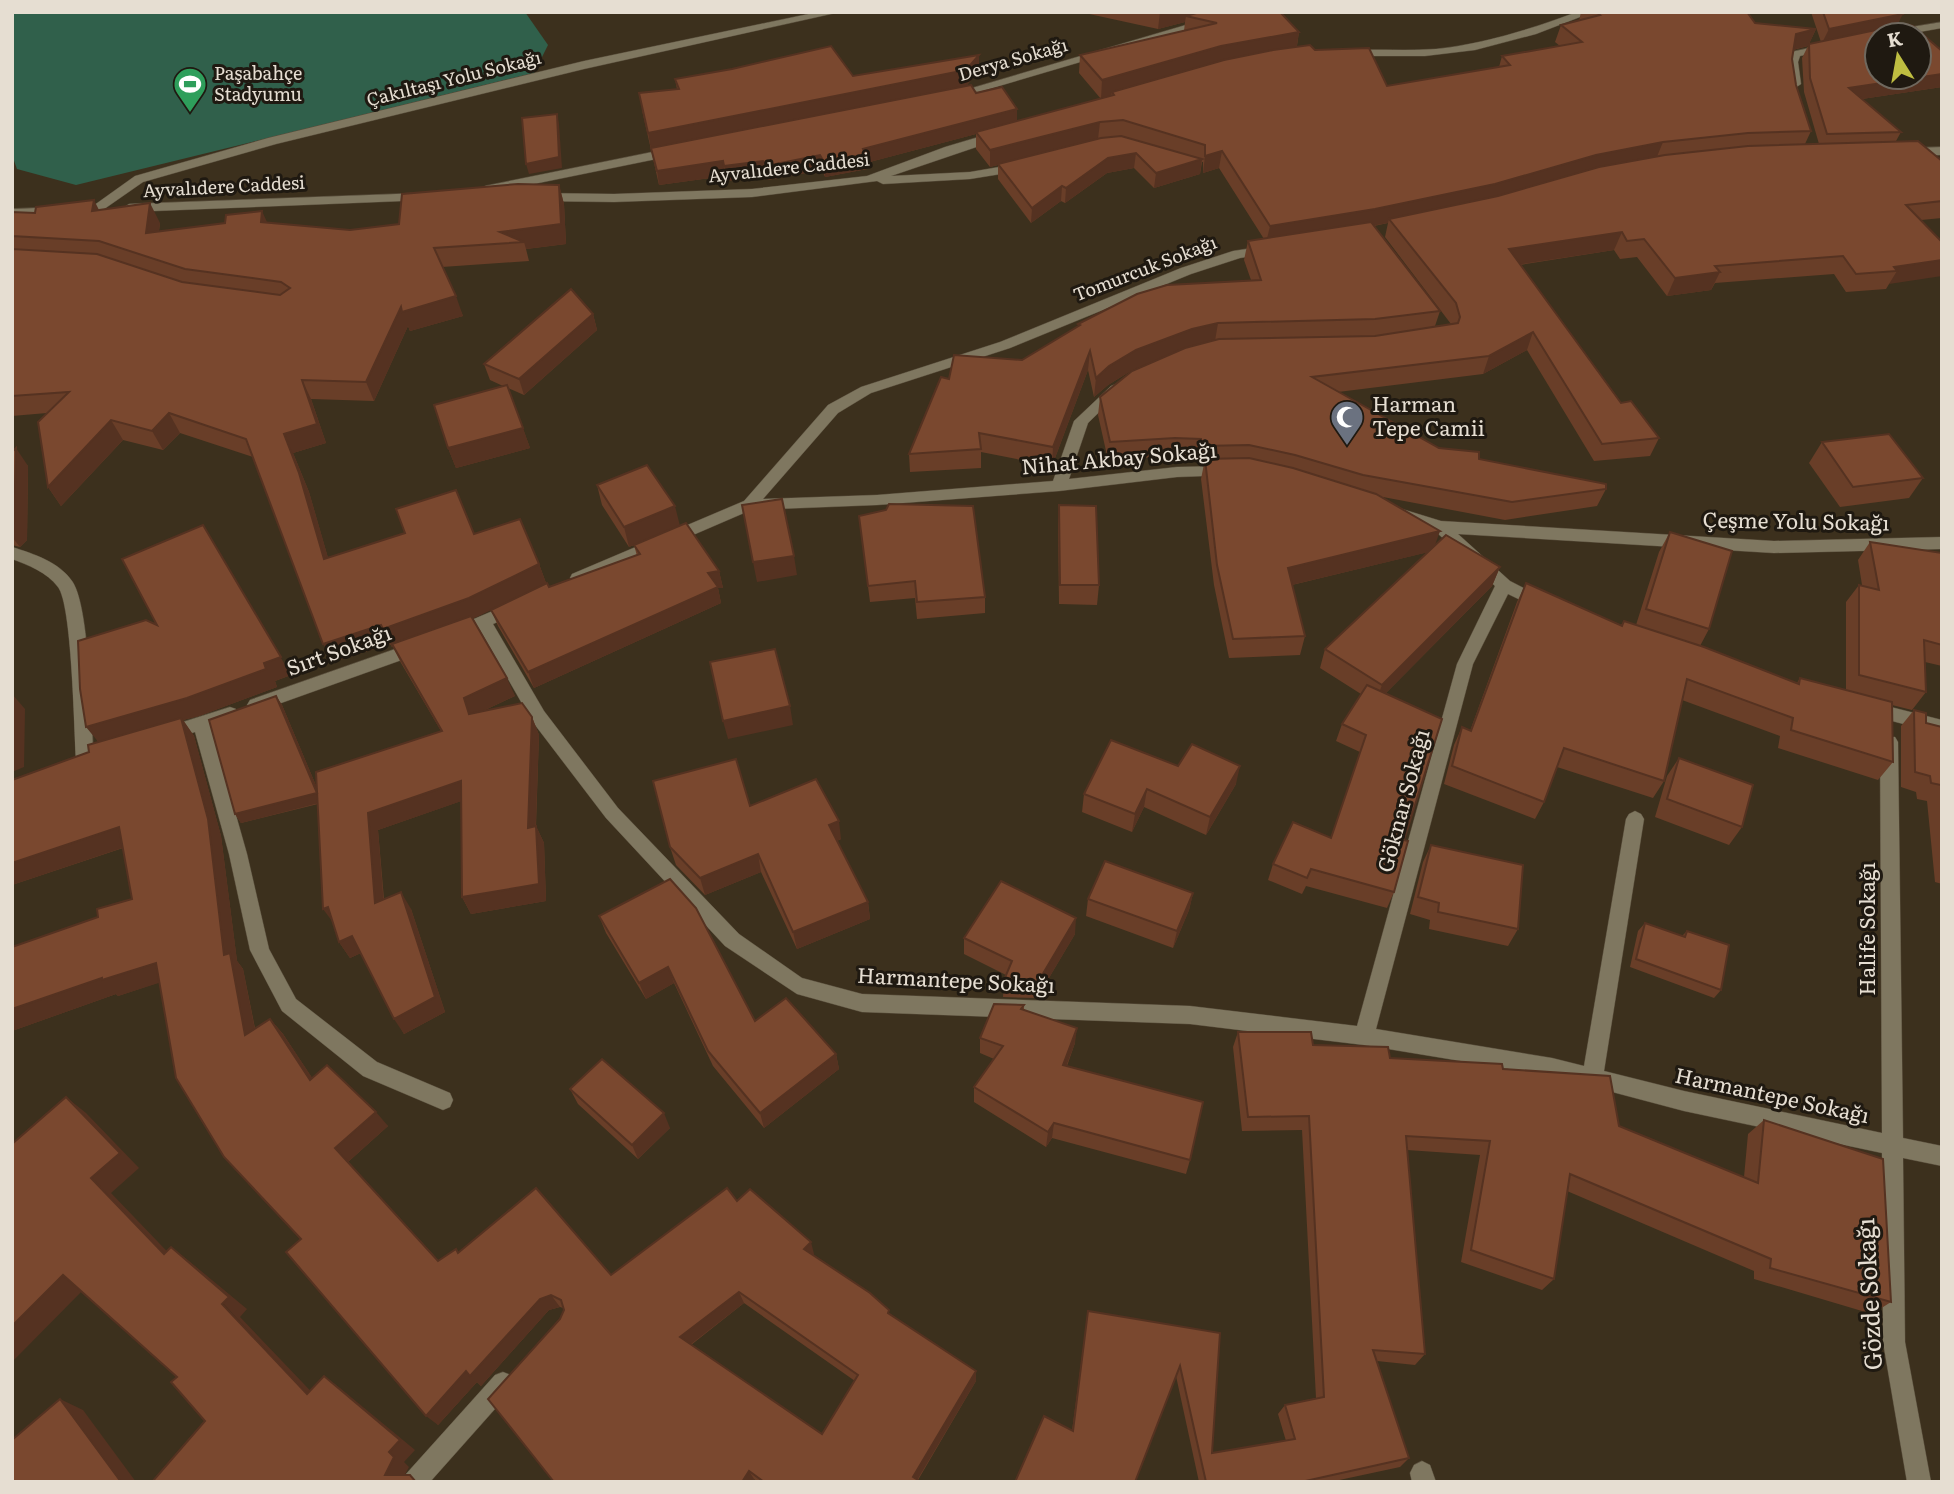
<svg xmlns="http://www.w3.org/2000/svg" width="1954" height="1494" font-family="Literata,serif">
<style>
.green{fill:#30604b}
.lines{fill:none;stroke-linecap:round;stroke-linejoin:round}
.minor-casing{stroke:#574c3a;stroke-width:1}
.minor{fill:#7f7760;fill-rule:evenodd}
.wall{fill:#693e28;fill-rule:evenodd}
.shaded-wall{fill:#553221}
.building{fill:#7a482f;stroke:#553221;stroke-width:2;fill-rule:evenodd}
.labels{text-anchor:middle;stroke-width:6;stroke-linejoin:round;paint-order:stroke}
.far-street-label{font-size:18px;fill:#e6ded2;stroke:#1f1911}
.far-poi-label{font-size:18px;fill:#e6ded2;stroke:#1f1911;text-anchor:start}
.poi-label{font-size:21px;fill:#e6ded2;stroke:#1f1911;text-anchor:start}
.street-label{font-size:21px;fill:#e6ded2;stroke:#1f1911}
.near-street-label{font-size:24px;fill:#e6ded2;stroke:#1f1911}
</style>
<rect width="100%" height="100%" fill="#3c301d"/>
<path class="green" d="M12 12H525L548 45 534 73 76 185 17 169 12 155Z"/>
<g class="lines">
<defs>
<g id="minor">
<path d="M818 12H840L584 69 276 144 143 182 97 214H87L86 211 135 176 268 138 584 61Z"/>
<path d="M1230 12H1250L955 99 945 96Z"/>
<path d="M1577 12H1593L1536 34 1475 50 1425 56H1349L1343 53 1349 50C1378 49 1407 51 1436 49 1484 44 1531 29 1577 12Z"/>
<path d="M1942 22V28L1902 35 1887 33 1893 30Z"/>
<path d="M1877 33 1882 35H1877V39L1800 56 1798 62 1801 84 1795 88 1789 84 1786 62 1791 52Z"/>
<path d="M999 131 1005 135 1003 138 891 176 970 172 1022 163 1028 167 1026 170 970 179 883 184 877 181 752 197 614 202 538 201 532 197 538 193 614 194 752 189 867 176 945 147Z"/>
<path d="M677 147 681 148V154L485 194 479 190 485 186Z"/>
<path d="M1942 147V155L1908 156 1902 152 1908 148Z"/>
<path d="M423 193 429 197 428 200 129 212 123 208 129 204Z"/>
<path d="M59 207 65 211 64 214 12 217V209Z"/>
<path d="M1267 246 1274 250 1272 253 1240 258 1191 274 1010 348 871 393 838 413 763 499 877 495 1053 481 1074 421 1111 386 1116 384 1123 389 1088 423 1069 479 1177 467 1227 466 1232 467 1235 471 1232 475 1177 477 1059 491 877 505 751 510 584 582 578 584 570 578 572 574 744 501 828 405 861 387 1000 342 1181 268 1233 251Z"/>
<path d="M1402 509 1441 521 1774 541 1942 537V549L1774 553 1458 534 1510 581 1547 600 1549 604 1541 610 1508 594 1473 664 1376 1029 1552 1058 1584 1066 1626 819 1629 814 1635 811 1641 814 1644 819 1604 1071 1684 1091 1882 1133 1880 742 1883 737H1895L1898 742 1903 1138 1942 1146V1166L1903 1158 1905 1342 1931 1482H1907L1883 1342 1882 1153 1684 1111 1552 1076 1364 1045 1190 1024 862 1012 797 994 725 946 606 818 532 721 480 630 454 640 446 634 448 630 509 604H521L523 608 521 612 493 624 544 711 618 808 739 934 802 978 862 994 1190 1006 1357 1026 1457 664 1495 586 1435 531 1397 519 1394 515Z"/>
<path d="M12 547C34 554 59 562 72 581 90 606 91 723 94 758L91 763H79L76 758C74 728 72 605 58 587 47 572 28 565 12 559Z"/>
<path d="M418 641 424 642 426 647 424 652 256 712 250 710 247 705 250 700Z"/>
<path d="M1871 702 1942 720V734L1865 714 1862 709 1865 704Z"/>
<path d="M230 707 236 709 239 714 236 719 211 727 247 854 269 949 296 999 377 1062 450 1093 453 1100 450 1107 443 1110 363 1076 282 1011 250 950 229 854 195 732 167 741 161 739 158 734 161 729Z"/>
<path d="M503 1372 511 1375 514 1383 511 1391 430 1482H402L406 1474 495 1375Z"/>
<path d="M1422 1461 1430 1465 1436 1482H1412L1410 1473 1414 1465Z"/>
</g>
</defs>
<use href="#minor" class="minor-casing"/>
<use href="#minor" class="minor"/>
</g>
<g class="wall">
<path d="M1080 12H1280L1299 32 1297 46 1315 50 1387 86 1499 67 1502 56 1560 46 1555 42 1561 25 1579 21 1581 12H1747L1755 23 1816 29 1809 44 1821 42 1811 12H1902L1898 24 1942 51V87L1862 99 1901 132 1896 141 1942 161V218L1921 220 1942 242 1889 284 1886 289 1846 292 1834 274 1715 283 1711 290 1667 296 1637 257 1620 259 1614 250 1520 265 1621 403 1659 438 1650 456 1594 461 1527 350 1483 374 1338 392 1439 448 1479 459 1606 489 1597 506 1505 520 1383 497 1436 545 1500 567 1492 586 1386 693 1404 840 1394 892 1387 908 1306 886 1302 894 1268 880 1273 864 1331 837 1360 752 1336 741 1342 724 1361 694 1320 668 1325 649 1428 552 1292 585 1305 636 1300 655 1229 658 1214 585 1201 479 1204 464H1199V457L1173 456 1108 460 1098 415 1100 397 1163 357 1134 369 1108 385 1094 397 1088 370 1052 466 981 452V468L910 472 909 454 949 379 1022 360 1078 327V324L1251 280 1244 260 1248 241 1264 239 1219 168 1203 173V162H1202L1200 174 1154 188 1134 168 1107 173 1065 203 1061 201 1031 223 998 179V165L990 167 976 149V134L866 163 867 169 825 177 822 170 767 180 765 175 727 181 725 176 659 185 642 110 677 89 675 79 853 76 979 55V71L967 85 1017 121 1101 99 1079 73 1080 55 1184 31 1185 22 1158 29ZM1808 46 1802 58 1804 92 1819 144H1805L1811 131 1796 85 1792 59 1793 50ZM1388 223 1385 237 1451 324 1435 326 1440 311 1374 226Z"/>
<path d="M559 185 564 204 566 244 526 249 529 261 442 267 463 316 410 331 408 326 374 401 311 399 326 443 293 453 309 492 328 558 474 534 539 564 546 583 473 618 515 696 483 711 532 717 539 735 536 826 544 843 546 901 471 914 462 897 461 801 378 830 384 899 411 909 445 1012 404 1034 361 953 350 958 339 942 318 804 241 823 235 814 276 696 282 705 317 788 441 731 401 663 393 647H392L390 644 333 662 253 457 180 433 163 450 123 440 61 506 48 487 47 413 12 416V212L35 213 99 210 160 223 159 231 267 223 350 230 399 224Z"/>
<path d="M593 314 597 330 524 395 508 388 530 448 456 468 448 448 503 386 490 380 484 364Z"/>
<path d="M1822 442 1923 478 1909 498 1840 507 1809 463Z"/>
<path d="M12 452 28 466 27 540 20 547 12 545Z"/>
<path d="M597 485 680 526 629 547 602 505Z"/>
<path d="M1059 505 1099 585 1097 605 1059 604 1058 525Z"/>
<path d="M859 516 985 597V613L917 619 915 598 870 602Z"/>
<path d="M1670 532 1709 629 1700 646 1797 683 1800 678 1846 690V602L1859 585H1862L1858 560 1870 542 1942 553V666L1925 662 1926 692 1912 710 1892 705 1893 762 1878 780 1778 748 1780 736 1682 700 1664 781 1653 798 1557 767 1544 802 1535 819 1444 784 1454 745 1462 727 1470 731 1517 602 1526 583 1621 625 1624 621 1636 625 1659 552Z"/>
<path d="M634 545 719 571 723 588H718L721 603 534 688 498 626 491 610 549 587 637 556Z"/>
<path d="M291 675 275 681 277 687 199 716 183 720 194 736 221 836 237 961 243 969 255 1028 270 1019 283 1034 312 1078 388 1126 348 1162 439 1261 456 1249 459 1253 611 1275 737 1201 814 1254 813 1255 890 1314 976 1371V1381L918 1480 921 1482H757L754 1479 752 1482H554L560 1319 564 1310 563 1308 560 1307 549 1310 481 1386 477 1382 438 1425 301 1239 160 982 118 996 116 994 12 1031V947L98 917 132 899 123 848 12 885 16 778 89 752 98 742 80 689ZM744 1303 855 1381 822 1434 691 1345Z"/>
<path d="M1914 710 1926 723 1942 727V884L1935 882 1927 801 1917 799 1916 792 1901 787V726Z"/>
<path d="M1679 758 1742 827 1729 845 1655 817 1667 776Z"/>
<path d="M1178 766 1236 784 1206 835 1144 807 1132 832 1082 812 1084 794Z"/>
<path d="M750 806 841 839 837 841 868 902 870 919 797 949 761 872 705 895 676 865 670 847Z"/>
<path d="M1431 845 1518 929 1508 946 1429 929 1430 920 1410 914 1423 862Z"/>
<path d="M1193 893 1189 910 1173 948 1086 916 1088 899Z"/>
<path d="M599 916 755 1021 836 1054 839 1069 764 1128 713 1066 674 983 646 999 606 933Z"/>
<path d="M1645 923 1682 936 1687 931 1721 990 1714 998 1630 967 1638 931Z"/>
<path d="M1075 934 1037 998 1003 997 1004 980 1006 975 964 954V938Z"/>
<path d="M1024 1005V1009L1075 1043 1067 1066 1190 1160 1186 1174 1052 1138 1046 1147 974 1102V1087L994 1059 980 1053V1038Z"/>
<path d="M1238 1032 1390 1058 1503 1069 1619 1126 1744 1177 1748 1134 1764 1120 1891 1302 1872 1314 1754 1279V1271L1567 1191 1554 1279 1542 1290 1461 1262 1480 1155 1407 1150 1425 1354 1415 1365 1377 1361 1409 1458 1400 1467 1330 1482H1199L1176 1376 1135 1482 1072 1431 1088 1311 1220 1333 1212 1453 1286 1441 1278 1414 1285 1405 1316 1398 1302 1130 1242 1131 1233 1047Z"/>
<path d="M570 1089 670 1128 638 1159 578 1104Z"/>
</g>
<g class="shaded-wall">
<path d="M1160 12H1219L1186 16 1185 22 1158 29Z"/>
<path d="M1903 14 1895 29 1822 43 1829 29Z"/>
<path d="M1816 29 1808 46 1788 51 1796 34Z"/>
<path d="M1299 32 1296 51 1112 92 1111 96 1101 99 1102 80 1221 46Z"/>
<path d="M979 55V71L966 86 651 150 648 133Z"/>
<path d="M1942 74V87L1842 102 1849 88Z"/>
<path d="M1017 109V123L976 132V134L866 163 867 169 825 177 824 162 863 149Z"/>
<path d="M557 114 559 124 562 168 529 174 526 164Z"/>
<path d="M1100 122 1098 139 990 167V150Z"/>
<path d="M1663 142 1656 159 1489 201 1389 219 1388 223 1371 226 1266 243 1270 226 1596 155Z"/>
<path d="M1222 151 1219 168 1203 173 1205 156Z"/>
<path d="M1136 153 1134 168 1107 173 1065 203 1066 188 1108 158Z"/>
<path d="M820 155 822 170 767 180 766 166Z"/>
<path d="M1202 159 1200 174 1154 188 1156 173Z"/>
<path d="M723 161 725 176 659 185 657 171Z"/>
<path d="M763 161 765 175 727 181 724 166Z"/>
<path d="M559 185 564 204 566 244 526 249 524 242 500 232Z"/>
<path d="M1062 186 1061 201 1031 223 1032 208Z"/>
<path d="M94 200 104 220 92 211Z"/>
<path d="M150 203 160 223 156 252 146 233Z"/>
<path d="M262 211 271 231 261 222Z"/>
<path d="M1622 232 1614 250 1503 267 1509 249Z"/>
<path d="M1942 260V276L1889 284 1897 271 1894 267Z"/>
<path d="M1720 272 1711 290 1667 296 1675 278Z"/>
<path d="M456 296 463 316 410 331 408 326 374 401 366 382 401 307Z"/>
<path d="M593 314 597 330 524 395 519 379Z"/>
<path d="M1218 323 1215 341 1189 348 1134 369 1108 385 1094 397 1096 378 1109 366 1136 350 1192 329Z"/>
<path d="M1533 332 1527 350 1483 374 1489 356Z"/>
<path d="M1090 351 1088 370 1052 466 1053 447Z"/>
<path d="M302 380 311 399 326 443 293 453 309 492 334 578 324 559 284 434Z"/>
<path d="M169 413 180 433 163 450 152 431Z"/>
<path d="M111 420 123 440 61 506 48 487Z"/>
<path d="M523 428 530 448 456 468 448 448Z"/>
<path d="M16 448 28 466 27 540 20 547 12 537Z"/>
<path d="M675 506 680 526 629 547 624 527Z"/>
<path d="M203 525 291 675 275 681 277 687 199 716 183 720 194 736 221 836 237 961 243 969 259 1050 245 1035 224 955 100 744 86 727 187 698Z"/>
<path d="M1440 531 1433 551 1283 587 1288 568Z"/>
<path d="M794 556 797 575 757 582 753 562Z"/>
<path d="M539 564 546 583 477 617 392 647 383 629Z"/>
<path d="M1500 567 1492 586 1375 704 1382 685Z"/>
<path d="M719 571 723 588H718L721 603 534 688 528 672 708 573Z"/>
<path d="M381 625 390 644 333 662 323 644Z"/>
<path d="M507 678 515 696 472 716 469 714 464 698Z"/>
<path d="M12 694 25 709 24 767 12 772Z"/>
<path d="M276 696 282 705 323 802 241 823 235 814Z"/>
<path d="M790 706 793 725 728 739 723 721Z"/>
<path d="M532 717 539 735 535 845 528 828Z"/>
<path d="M1240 766 1236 784 1206 835 1210 817Z"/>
<path d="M461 781 470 798 378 830 385 919 375 903 368 813Z"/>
<path d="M1147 789 1144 807 1132 832 1135 814Z"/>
<path d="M839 821 841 839 832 843 829 825Z"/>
<path d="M536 826 544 843 546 901 471 914 462 897Z"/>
<path d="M119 827 134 844 12 885V863Z"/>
<path d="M758 854 761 872 705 895 700 878Z"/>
<path d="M401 892 411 909 445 1012 404 1034 394 1019Z"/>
<path d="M1193 893 1189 910 1173 948 1177 931Z"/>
<path d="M868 902 870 919 797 949 793 932Z"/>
<path d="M328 907 335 925 323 909Z"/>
<path d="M1076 918 1075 934 1037 998 1038 982Z"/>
<path d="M352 936 363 952 350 958 339 942Z"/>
<path d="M156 963 171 979 118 996 116 994 12 1031V1009L102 978Z"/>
<path d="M668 967 674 983 646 999 639 983Z"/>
<path d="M270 1019 283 1034 323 1094 310 1080Z"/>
<path d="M1077 1028 1075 1043 1061 1080 1063 1065Z"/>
<path d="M836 1054 839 1069 764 1128 760 1113Z"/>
<path d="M66 1097 86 1113 139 1168 111 1193 183 1268 164 1254 91 1178Z"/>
<path d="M376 1112 388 1126 348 1162 335 1148Z"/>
<path d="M664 1113 670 1128 638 1159 632 1145Z"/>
<path d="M1054 1123 1052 1138 1046 1147 1048 1132Z"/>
<path d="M811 1242 814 1254 807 1261 804 1249Z"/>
<path d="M171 1247 189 1261 247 1309 240 1317 324 1405 307 1394Z"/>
<path d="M63 1275 85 1288 12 1362V1326Z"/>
<path d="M739 1292 744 1303 686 1348 680 1337Z"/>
<path d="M551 1295 560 1307 549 1310 481 1386 477 1382 438 1425 426 1416 466 1371 540 1299Z"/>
<path d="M976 1371V1381L916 1482 913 1477Z"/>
<path d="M324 1376 340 1388 415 1450 404 1462 409 1467 401 1482 385 1475Z"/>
<path d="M60 1399 83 1410 136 1482H121Z"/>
<path d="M749 1471 754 1479 752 1482H742Z"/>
</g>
<g class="building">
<path d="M1200 12H1280L1299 32 1221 46 1102 80 1080 55 1217 23 1186 16Z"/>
<path d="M1596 12H1747L1755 23 1816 29 1796 34 1792 59 1796 85 1811 131 1748 133 1663 142 1596 155 1495 184 1375 209 1270 226 1222 151 1205 156V145L1123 120 1100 122 990 150 976 132 1114 95 1112 92 1224 60 1273 50 1310 45 1315 50 1369 48 1387 86 1510 65 1502 56 1582 42 1561 25 1600 15Z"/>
<path d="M1823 12H1902L1903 14 1829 29Z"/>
<path d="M1887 24H1905L1913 26 1942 51V74L1849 88 1901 132 1827 134 1810 78 1809 44 1885 28ZM1877 35H1919V77H1877Z"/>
<path d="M831 46 853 76 979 55 966 70 648 133 639 93 679 89 675 79 732 69Z"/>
<path d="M971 85 976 93 1002 87 1017 109 863 149 866 155 824 162 820 155 766 166 763 161 724 166 723 161 657 171 651 148Z"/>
<path d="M557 114 559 157 526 164 522 118Z"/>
<path d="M1121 136 1202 159 1156 173 1136 153 1108 158 1066 188 1062 186 1032 208 998 164 1101 138Z"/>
<path d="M1918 141 1942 161V201L1906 205 1942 242V260L1894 267 1897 271 1856 274 1843 256 1715 266 1720 272 1675 278 1644 239 1627 241 1622 232 1509 249 1621 403 1631 401 1659 438 1602 444 1533 332 1489 356 1312 377 1439 448 1479 452V459L1606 484V489L1512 502 1363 475 1295 455 1249 445 1202 446 1201 439 1175 438 1110 442 1100 397 1132 371 1185 348 1219 339 1375 336 1458 323 1460 317 1456 303 1389 219 1498 196 1599 167 1665 155 1748 146Z"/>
<path d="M518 184 559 185 561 224 500 232 524 242 434 248 456 296 402 312 401 307 366 382 302 380 317 424 284 434 299 473 324 559 405 533 396 509 456 490 474 534 520 519 539 564 469 598 383 629 381 625 323 644 246 439 169 413 152 431 111 420 48 487 38 422 69 392 12 396V249L97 254 182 282 280 295 290 288 281 282 185 269 99 241 12 236V212L35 213 36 207 94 200 92 211 150 203 146 233 225 223 226 215 262 211 261 222 350 230 399 224 402 194Z"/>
<path d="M1371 222 1440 311 1375 319 1218 323 1192 329 1136 350 1109 366 1096 378 1090 351 1053 447 979 433 981 449 909 454 941 377 949 379 954 355 1022 360 1080 325 1078 324 1137 294 1167 285 1261 280 1248 241Z"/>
<path d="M571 289 593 314 519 379 484 364Z"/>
<path d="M507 385 523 428 448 448 434 405Z"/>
<path d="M1889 434 1923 478 1853 487 1822 442Z"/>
<path d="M16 448 14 522 12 524V452Z"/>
<path d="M1249 458 1293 468 1376 494 1440 531 1288 568 1305 636 1233 639 1217 565 1205 459Z"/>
<path d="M647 465 675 506 624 527 597 485Z"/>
<path d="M782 499 794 556 753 562 742 505Z"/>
<path d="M889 504 973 506 985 597 917 602 915 581 868 586 859 516 886 510Z"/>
<path d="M1059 505 1096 506 1099 585H1060Z"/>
<path d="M686 523 719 571 708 573 718 587 528 672 491 610 547 583 549 587 640 554 634 545Z"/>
<path d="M203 525 281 657 264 663 266 669 187 698 86 727 80 689 78 641 146 620 157 625 122 559Z"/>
<path d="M1670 532 1732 551 1709 629 1646 609Z"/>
<path d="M1446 535 1500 567 1382 685 1325 649Z"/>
<path d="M1870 542 1942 553V645L1924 640 1926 692 1859 675V585L1879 590Z"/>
<path d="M1526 583 1622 626 1624 621 1704 647 1799 684 1800 678 1892 702 1893 762 1791 730 1793 718 1687 679 1664 781 1564 748 1544 802 1452 766 1462 727 1471 731Z"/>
<path d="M471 616 507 678 464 698 469 714 522 703 532 717 528 828 536 826 539 884 462 897 461 781 368 813 375 903 401 892 435 997 394 1019 352 936 339 942 328 907 323 909 316 772 442 731 392 644Z"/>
<path d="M775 649 790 706 723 721 710 662Z"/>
<path d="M1367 685 1442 719 1404 840 1408 841 1394 892 1311 869 1307 878 1273 864 1293 822 1331 838 1366 735 1342 724Z"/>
<path d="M276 696 317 793 235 814 209 720Z"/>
<path d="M1914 710 1926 713V723L1942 727V788L1941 785 1931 783 1930 776 1915 772Z"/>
<path d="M181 718 208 819 224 955 230 953 245 1035 270 1019 310 1080 327 1065 376 1112 335 1148 438 1261 456 1249 458 1253 536 1188 611 1275 727 1188 737 1201 750 1189 811 1242 804 1249 870 1293 889 1310 888 1313 976 1371 913 1477 921 1482H764L749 1471 742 1482H554L488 1399 560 1319 564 1310 561 1300 551 1295 540 1299 470 1376 466 1371 426 1416 286 1252 301 1239 224 1157 176 1078 156 963 102 980V978L12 1009V947L98 917 97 909 132 899 119 827 12 863V780L89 752 88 745ZM739 1292 858 1375 822 1434 680 1337Z"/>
<path d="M1111 740 1178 766 1192 744 1240 766 1210 817 1147 789 1135 814 1084 794Z"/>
<path d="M1679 758 1753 785 1742 827 1667 799Z"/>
<path d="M736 759 750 806 816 779 839 821 829 825 868 902 793 932 758 854 700 878 670 847 653 781Z"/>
<path d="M1431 845 1523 865 1518 929 1438 912 1439 903 1418 897Z"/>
<path d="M1105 861 1193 893 1177 931 1088 899Z"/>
<path d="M670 879 696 908 755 1021 786 998 836 1054 760 1113 708 1051 668 967 639 983 599 916Z"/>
<path d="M1001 881 1076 918 1038 982 1004 980 1012 961 964 938Z"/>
<path d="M1645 923 1685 937 1687 931 1729 945 1721 990 1636 959Z"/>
<path d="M994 1004 1024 1005 1021 1009 1077 1028 1063 1065 1203 1102 1190 1160 1054 1123 1048 1132 974 1087 1003 1046 980 1038Z"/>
<path d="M1238 1032H1311L1313 1045 1388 1047 1390 1058 1502 1064 1503 1069 1610 1076 1619 1126 1758 1183 1764 1120 1883 1159 1891 1302 1770 1268 1771 1259 1570 1174 1554 1279 1471 1250 1490 1141 1406 1136 1425 1354 1373 1350 1409 1458 1301 1482H1206L1180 1366 1135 1482H1015L1044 1416 1073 1431 1088 1311 1220 1333 1212 1453 1295 1439 1285 1405 1324 1397 1309 1116 1248 1117Z"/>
<path d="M602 1059 664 1113 632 1145 570 1089Z"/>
<path d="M66 1097 120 1153 91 1178 164 1254 171 1247 229 1297 222 1304 307 1394 324 1376 400 1440 389 1452 394 1457 385 1475H410L416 1482H152L205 1421 171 1382 177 1377 63 1275 12 1326V1144Z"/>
<path d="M60 1399 121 1482H12V1440Z"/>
</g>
<defs>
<symbol id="stadium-pin" viewBox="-11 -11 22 30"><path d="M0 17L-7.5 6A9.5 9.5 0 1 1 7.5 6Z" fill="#2e9e5b" stroke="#1f1911"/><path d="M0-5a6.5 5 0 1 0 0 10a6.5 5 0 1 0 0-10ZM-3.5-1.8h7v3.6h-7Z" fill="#fff"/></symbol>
<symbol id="mosque-pin" viewBox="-11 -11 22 30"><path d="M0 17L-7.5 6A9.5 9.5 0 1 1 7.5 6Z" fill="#6b7280" stroke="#1f1911"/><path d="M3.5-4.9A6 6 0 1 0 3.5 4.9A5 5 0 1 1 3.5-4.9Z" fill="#fff"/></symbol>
</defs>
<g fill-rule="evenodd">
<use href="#stadium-pin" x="171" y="65" width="38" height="52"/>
<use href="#mosque-pin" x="1328" y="398" width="38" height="52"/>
</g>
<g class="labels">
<g class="far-street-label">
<text transform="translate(1013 60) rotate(-16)" y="6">Derya Sokağı</text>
<text transform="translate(454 79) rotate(-14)" y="6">Çakıltaşı Yolu Sokağı</text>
<text transform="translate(789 168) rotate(-6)" y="6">Ayvalıdere Caddesi</text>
<text transform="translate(224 187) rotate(-3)" y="6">Ayvalıdere Caddesi</text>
<text transform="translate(1145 269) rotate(-21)" y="6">Tomurcuk Sokağı</text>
</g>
<g class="far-poi-label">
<text x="214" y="80">Paşabahçe<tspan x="214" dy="21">Stadyumu</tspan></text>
</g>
<g class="poi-label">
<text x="1372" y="412">Harman<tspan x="1372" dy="24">Tepe Camii</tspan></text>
</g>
<g class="street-label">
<text transform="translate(1119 459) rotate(-5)" y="7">Nihat Akbay Sokağı</text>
<text transform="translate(1796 522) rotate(1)" y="7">Çeşme Yolu Sokağı</text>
<text transform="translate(339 651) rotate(-20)" y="7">Sırt Sokağı</text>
<text transform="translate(1404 801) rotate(-75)" y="7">Göknar Sokağı</text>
<text transform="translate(1868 929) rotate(-90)" y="7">Halife Sokağı</text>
<text transform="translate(956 981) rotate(3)" y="7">Harmantepe Sokağı</text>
<text transform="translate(1772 1096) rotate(12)" y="7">Harmantepe Sokağı</text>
</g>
<g class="near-street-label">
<text transform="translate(1870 1294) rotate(-93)" y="8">Gözde Sokağı</text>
</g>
</g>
<rect width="1954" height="1494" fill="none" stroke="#e6ded2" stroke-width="28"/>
<g transform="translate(1898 56) rotate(349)"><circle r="33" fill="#1f1911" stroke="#6f685e" stroke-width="2"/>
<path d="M0-5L12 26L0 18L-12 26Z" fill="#bfbe41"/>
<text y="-10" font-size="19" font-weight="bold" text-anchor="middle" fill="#e6ded2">K</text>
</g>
</svg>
